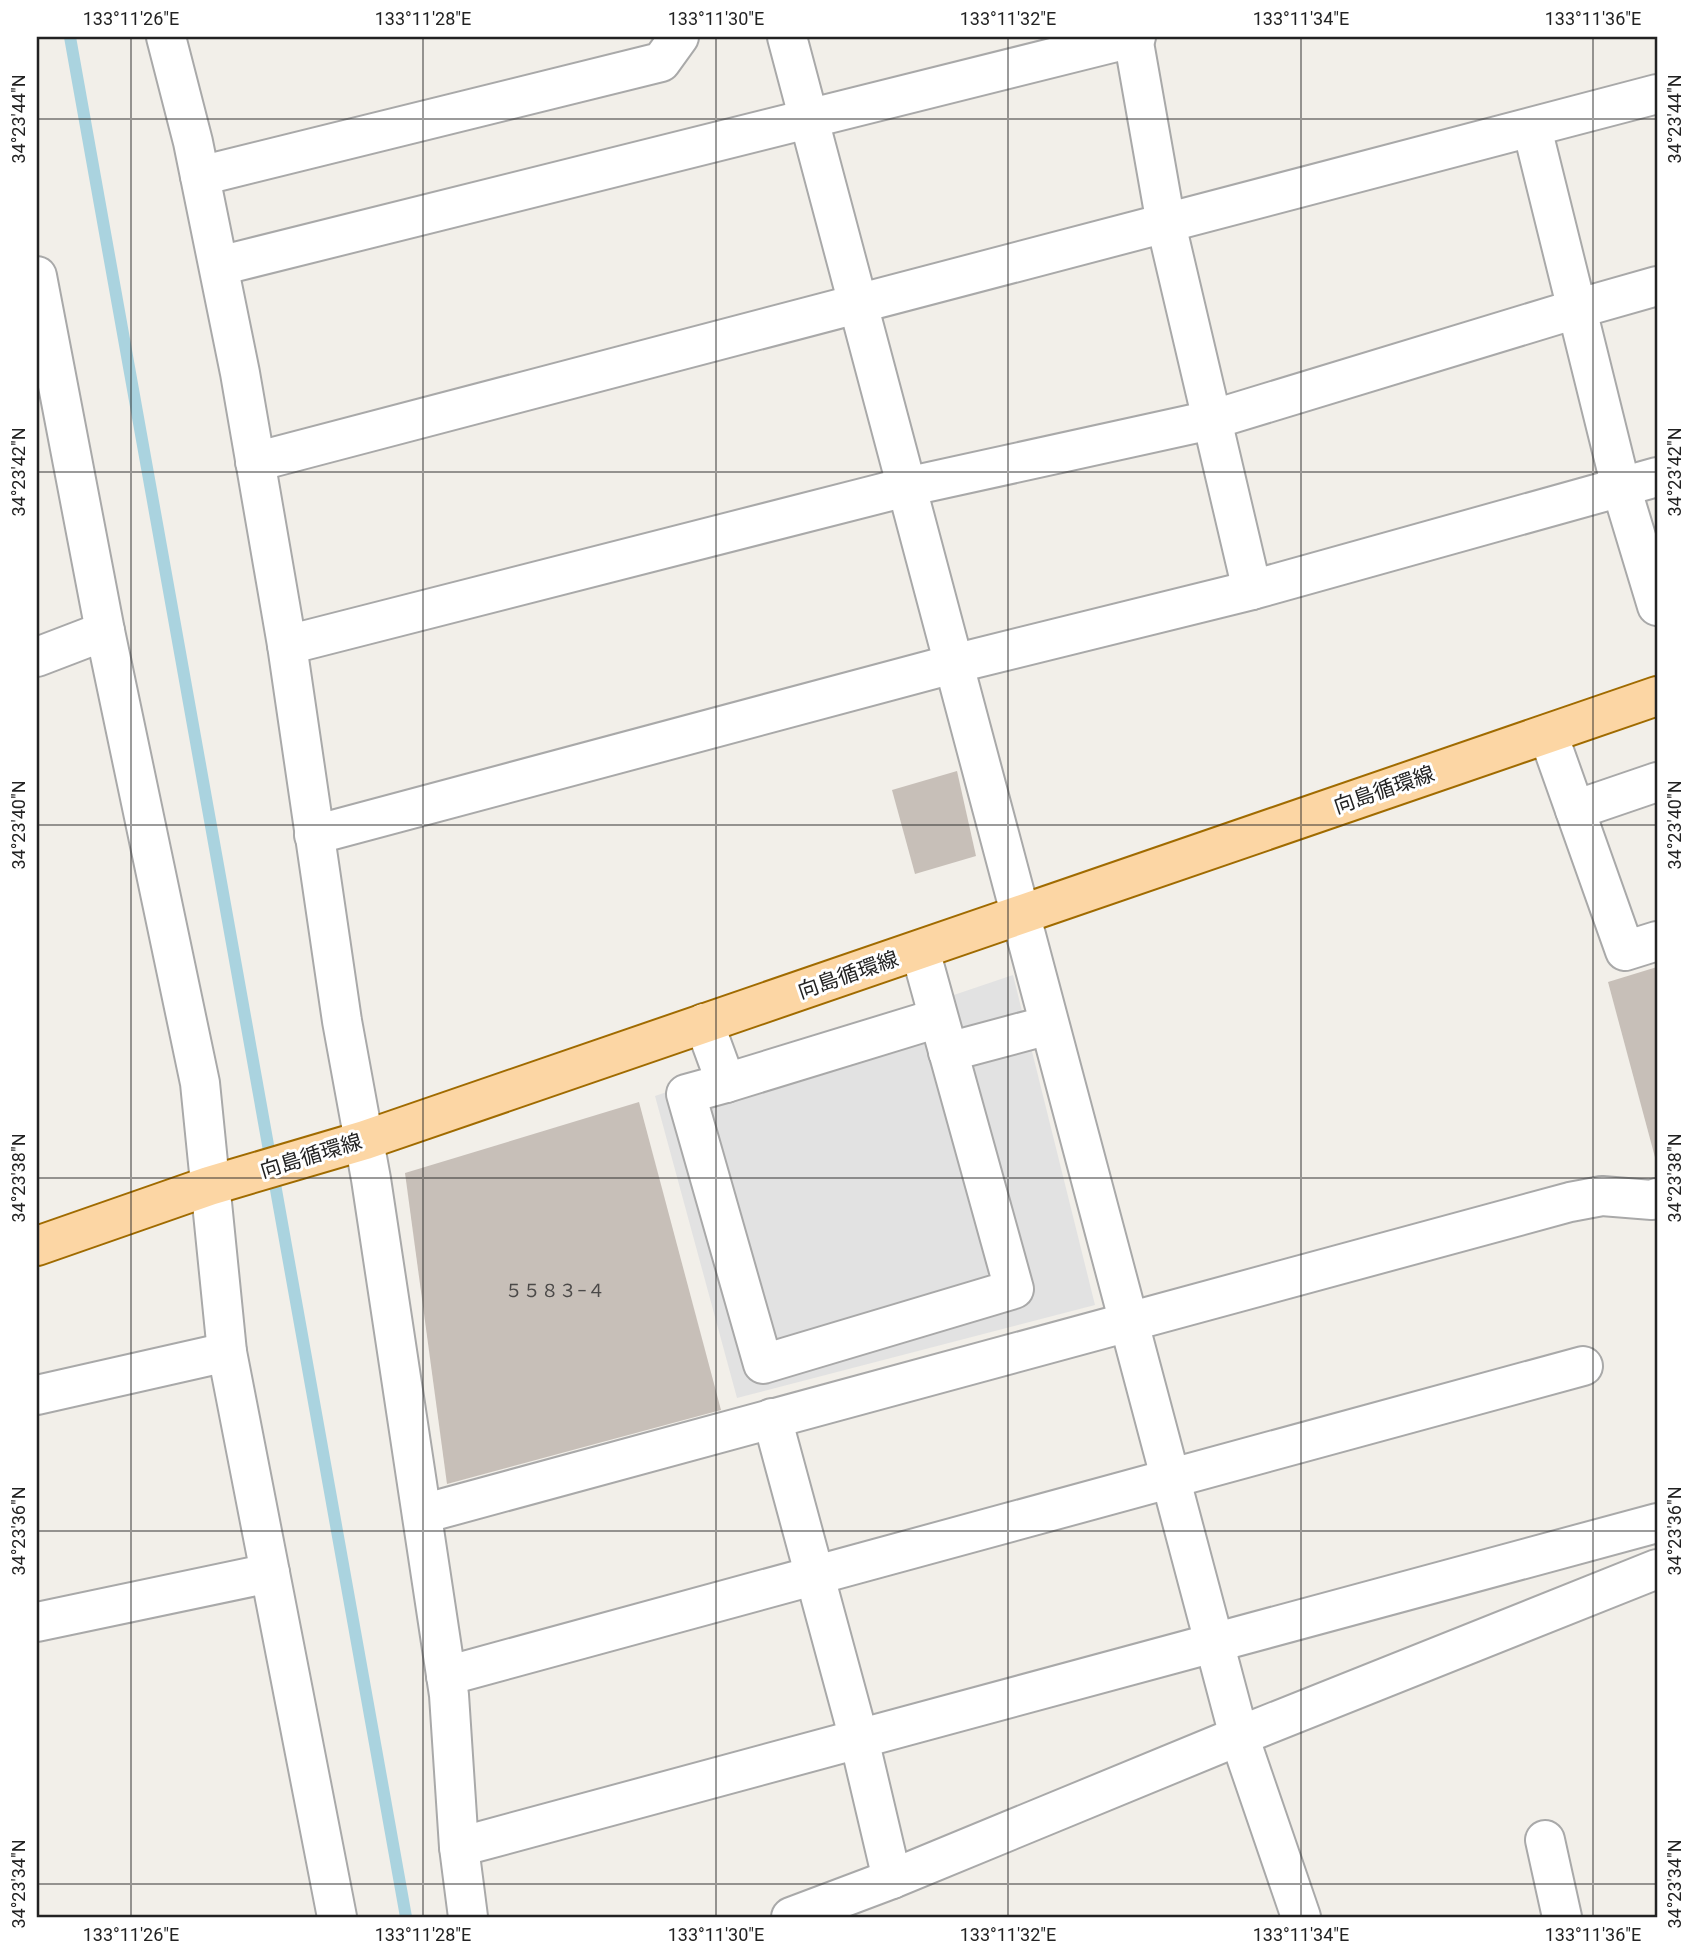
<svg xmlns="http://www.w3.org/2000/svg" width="1694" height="1954" font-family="Roboto,'Noto Sans JP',sans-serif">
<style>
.parking{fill:#e2e2e2}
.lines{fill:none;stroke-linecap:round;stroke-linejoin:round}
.stream{stroke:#aad3df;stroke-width:12}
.building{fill:#c7bfb8}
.minor-casing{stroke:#a9a9a9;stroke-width:42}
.major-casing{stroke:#a06b00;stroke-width:42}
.minor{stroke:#fff;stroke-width:38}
.major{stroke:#fcd6a4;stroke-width:38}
.ticks{fill:none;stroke:#222;stroke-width:2;stroke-opacity:0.45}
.labels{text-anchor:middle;stroke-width:6;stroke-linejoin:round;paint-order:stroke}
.number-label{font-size:18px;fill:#4b4948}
.street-label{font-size:21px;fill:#222;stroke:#fff}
.neatline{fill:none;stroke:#222;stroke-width:2.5}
.ticks-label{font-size:18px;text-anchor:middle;fill:#222}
</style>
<rect width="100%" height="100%" fill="#f2efe9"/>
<path class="parking" d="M1013 975 1095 1305 737 1398 655 1096Z"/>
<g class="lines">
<path class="stream" d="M70 37 406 1917"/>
</g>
<g class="building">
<path d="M957 771 976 856 915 874 892 790Z"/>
<path d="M1657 967V1161H1656L1608 982Z"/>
<path d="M639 1102 721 1410 447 1484 405 1173Z"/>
</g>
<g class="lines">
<defs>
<g id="minor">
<path d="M166 37 193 142 240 373 287 645 342 1021 371 1179 449 1695 459 1847 468 1917"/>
<path d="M787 37 1239 1736 1301 1917"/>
<path d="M1133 37 1166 224 1252 590"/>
<path d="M1532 128 1621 487 1657 606"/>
<path d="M200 176 661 62 679 37"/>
<path d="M219 266 1136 37"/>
<path d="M37 276 105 631 200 1083 227 1352 337 1917"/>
<path d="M255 462 1657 94"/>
<path d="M287 645 906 487 1211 420 1576 309 1657 286"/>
<path d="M37 657 105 631"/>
<path d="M1548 734 1625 951 1657 941"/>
<path d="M1575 810 1657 782"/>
<path d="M314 835 953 664 1252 590 1657 477"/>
<path d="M704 1023 726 1083 686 1094 763 1364 1014 1289 920 950"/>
<path d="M948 1052 1049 1025"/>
<path d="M726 1083 938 1018"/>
<path d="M37 1395 227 1352"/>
<path d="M772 1418 859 1739 892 1879"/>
<path d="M422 1514 1570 1202 1602 1196 1652 1200 1657 1198"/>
<path d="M37 1622 270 1573"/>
<path d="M446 1676 1583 1366"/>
<path d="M1545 1840 1562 1917"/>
<path d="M459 1847 1657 1523"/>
<path d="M791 1917 892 1879 1239 1736 1657 1569"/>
</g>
<path id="major" d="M37 1246 209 1186 365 1140 1657 696"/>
</defs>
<use href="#minor" class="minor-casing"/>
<use href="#major" class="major-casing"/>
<use href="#minor" class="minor"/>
<use href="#major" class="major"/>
</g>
<path class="ticks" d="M131 37V1917M423 37V1917M716 37V1917M1008 37V1917M1301 37V1917M1593 37V1917M37 119H1657M37 472H1657M37 825H1657M37 1178H1657M37 1531H1657M37 1884H1657"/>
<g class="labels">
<g class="number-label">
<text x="555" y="1297">５５８３−４</text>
</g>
<g class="street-label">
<text transform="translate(1384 790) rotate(-19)" y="7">向島循環線</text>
<text transform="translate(848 975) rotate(-19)" y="7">向島循環線</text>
<text transform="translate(311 1156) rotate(-17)" y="7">向島循環線</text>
</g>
</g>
<rect width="1694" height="1954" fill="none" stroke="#ffffff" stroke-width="77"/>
<rect x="38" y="38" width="1618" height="1878" class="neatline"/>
<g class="ticks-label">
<text x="131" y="25">133°11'26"E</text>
<text x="423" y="25">133°11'28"E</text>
<text x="716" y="25">133°11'30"E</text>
<text x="1008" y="25">133°11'32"E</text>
<text x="1301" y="25">133°11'34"E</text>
<text x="1593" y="25">133°11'36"E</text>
<text transform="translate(19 119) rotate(-90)" y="6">34°23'44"N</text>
<text transform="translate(1675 119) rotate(-90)" y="6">34°23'44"N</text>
<text transform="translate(19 472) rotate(-90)" y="6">34°23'42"N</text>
<text transform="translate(1675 472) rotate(-90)" y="6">34°23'42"N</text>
<text transform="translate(19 825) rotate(-90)" y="6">34°23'40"N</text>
<text transform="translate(1675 825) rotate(-90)" y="6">34°23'40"N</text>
<text transform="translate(19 1178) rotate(-90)" y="6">34°23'38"N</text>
<text transform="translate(1675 1178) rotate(-90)" y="6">34°23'38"N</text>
<text transform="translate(19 1531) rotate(-90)" y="6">34°23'36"N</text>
<text transform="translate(1675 1531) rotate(-90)" y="6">34°23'36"N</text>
<text transform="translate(19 1884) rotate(-90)" y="6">34°23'34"N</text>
<text transform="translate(1675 1884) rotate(-90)" y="6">34°23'34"N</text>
<text x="131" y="1941">133°11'26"E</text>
<text x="423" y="1941">133°11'28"E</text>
<text x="716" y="1941">133°11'30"E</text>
<text x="1008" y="1941">133°11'32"E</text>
<text x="1301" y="1941">133°11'34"E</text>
<text x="1593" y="1941">133°11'36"E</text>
</g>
</svg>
